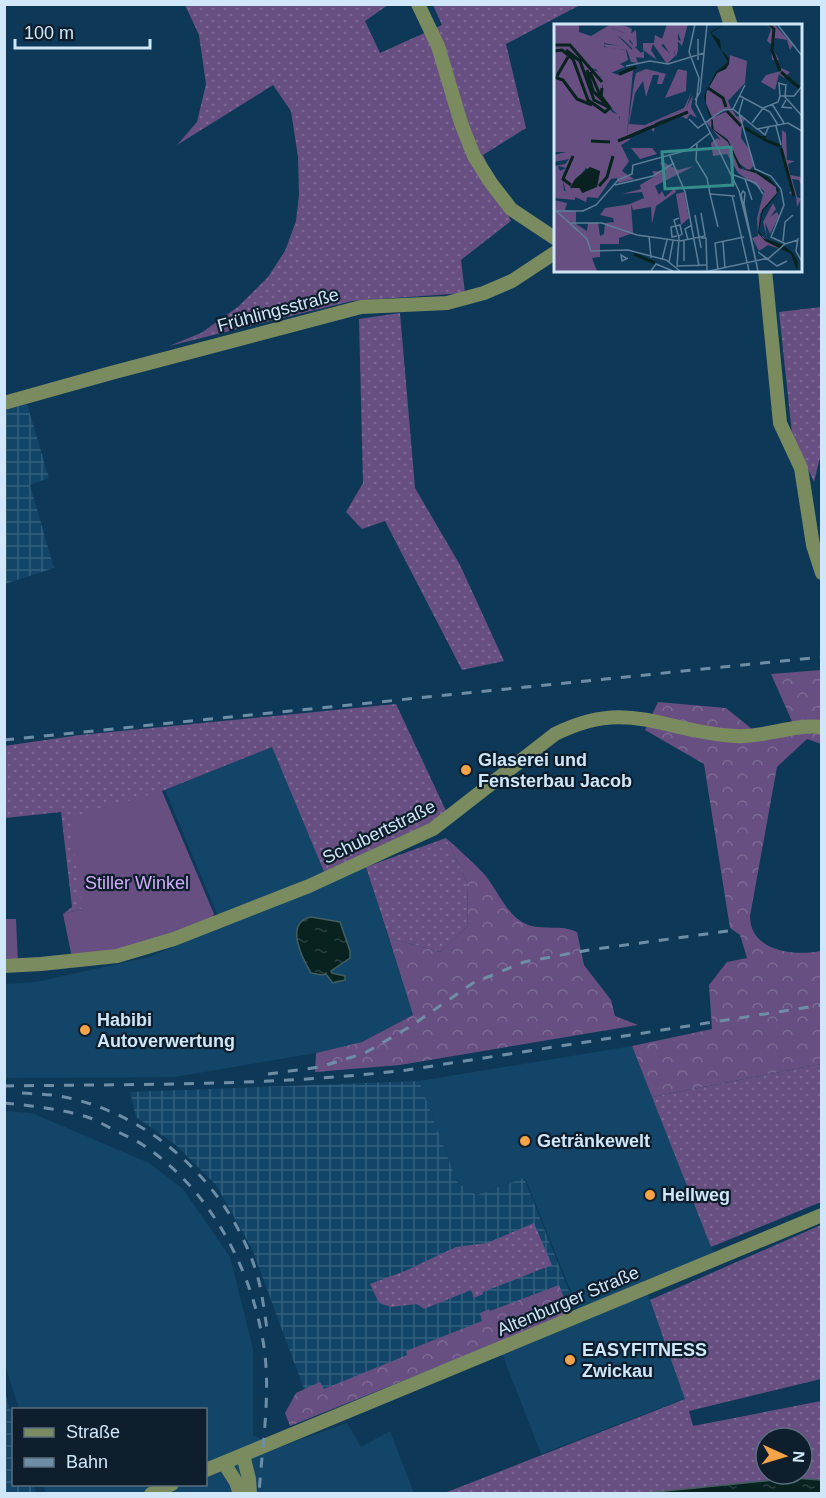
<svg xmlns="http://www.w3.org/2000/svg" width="826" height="1498" font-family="Helvetica,sans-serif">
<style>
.built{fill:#124568}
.industrial{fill:url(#industrial-grid)}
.grass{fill:url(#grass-dots);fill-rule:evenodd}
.forest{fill:url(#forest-crowns)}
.garden{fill:#675081}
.water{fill:url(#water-ripples);stroke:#435d60;stroke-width:1.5}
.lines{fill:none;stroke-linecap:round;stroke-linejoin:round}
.minor{stroke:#7b8b60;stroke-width:14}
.rail{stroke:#6e8ea7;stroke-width:3;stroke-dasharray:10 10;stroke-linecap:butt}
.poi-dot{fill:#f6a247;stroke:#0e1e2c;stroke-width:2}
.labels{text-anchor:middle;stroke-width:4.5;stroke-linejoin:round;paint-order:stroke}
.street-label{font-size:18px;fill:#d0e6f9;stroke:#0e1e2c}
.poi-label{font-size:18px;font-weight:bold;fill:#d0e6f9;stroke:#0e1e2c;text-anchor:start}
.park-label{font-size:18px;fill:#d3aefd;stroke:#0e1e2c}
.inset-river{fill:none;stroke:#07221f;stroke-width:3}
.inset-road{fill:none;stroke:#5c7e98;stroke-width:1.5}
.view{fill:#368c8a;fill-opacity:0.15;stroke:#368c8a;stroke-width:3}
.inset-edge{fill:none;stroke:#d0e6f9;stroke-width:3}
</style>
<defs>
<pattern id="industrial-grid" width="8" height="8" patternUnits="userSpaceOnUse" patternTransform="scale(1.5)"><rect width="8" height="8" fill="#124568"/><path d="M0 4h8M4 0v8" fill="none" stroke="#33607e"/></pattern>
<pattern id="grass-dots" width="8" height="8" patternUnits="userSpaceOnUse" patternTransform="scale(1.5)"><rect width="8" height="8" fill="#675081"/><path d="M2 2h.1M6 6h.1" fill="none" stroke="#7c6994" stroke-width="1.8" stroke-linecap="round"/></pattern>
<pattern id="forest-crowns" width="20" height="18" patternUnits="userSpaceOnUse" patternTransform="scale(1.5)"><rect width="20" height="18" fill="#675081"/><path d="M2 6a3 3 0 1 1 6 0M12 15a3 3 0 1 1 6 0" fill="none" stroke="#7c6994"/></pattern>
<pattern id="water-ripples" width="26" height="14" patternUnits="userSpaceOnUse" patternTransform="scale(1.5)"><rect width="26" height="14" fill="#07221f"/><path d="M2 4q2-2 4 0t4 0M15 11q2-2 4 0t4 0" fill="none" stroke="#2a4240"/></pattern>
</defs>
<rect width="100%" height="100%" fill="#0e3857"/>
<g class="built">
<path d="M272 747 325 874 218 916 165 790Z"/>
<path d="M366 867 413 1015 362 1042 316 1053 175 1077 5 1078 4 984 36 982 149 957Z"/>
<path d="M632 1046 714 1254 643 1281 686 1398 541 1454 498 1343 578 1309 525 1178 475 1195 457 1182 419 1081Z"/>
<path d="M4 1111 32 1113 149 1163 183 1189 230 1257 253 1349V1435L277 1448 347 1423 361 1447 390 1431 414 1493H46L43 1485 206 1484V1410L19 1409 4 1362Z"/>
</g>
<g class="industrial">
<path d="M27 404 49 478 30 485 54 568 5 584V410Z"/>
<path d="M419 1081 457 1182 476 1195 524 1178 573 1301 310 1405 252 1249 216 1185 176 1145 136 1117 130 1092Z"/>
<path d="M4 1390 13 1419 14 1484 34 1485 36 1493H5Z"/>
</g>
<g class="grass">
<path d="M185 5H388L365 21 380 53 442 25 433 5H580L506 44 526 128 483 155 511 221 461 260 465 293 352 301 169 346 201 333 238 307 268 277 285 251 296 221 299 195 298 157 291 111 273 85 177 145 197 122 206 84 199 35Z"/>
<path d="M821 307V453L814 482 792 434 779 312Z"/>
<path d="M400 313 415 488 460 565 504 661 462 670 385 521 362 529 346 512 363 483 359 319Z"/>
<path d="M396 704 447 813 430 825 325 874 272 747 162 791 82 909 63 914 72 907 61 812 5 818 4 746 80 735Z"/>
<path d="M446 838 467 882 468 926 440 952 389 938 366 867Z"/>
<path d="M821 1064V1202L711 1247 652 1097Z"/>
<path d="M534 1223 552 1265 483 1292V1294L474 1298 471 1290 424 1309 417 1304 391 1307 379 1303 370 1284 405 1271 456 1247 487 1243Z"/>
<path d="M821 1225V1379L689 1411 693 1426 821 1401V1480L793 1478 646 1494H442L685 1399 650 1300ZM766 1438H802V1474H766Z"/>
</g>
<g class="forest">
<path d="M821 670V744L807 739 777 767 750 916C750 952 795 956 821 951V1064L652 1097 632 1046 712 1029 709 985 727 962 747 958 740 935 730 928 704 764 645 730 658 702 726 708 758 734 794 726 771 674Z"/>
<path d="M446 838C459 850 472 861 484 874 498 890 506 915 526 924 542 931 561 924 577 932L584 965 611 1000 615 1016 638 1025 400 1065 315 1072 316 1053 362 1042 413 1015 389 938 440 952 468 926 467 882Z"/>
<path d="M559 1285 570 1314 290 1426 285 1413 296 1393 320 1382 324 1389 407 1355 406 1351 482 1321 480 1313 489 1309 490 1311Z"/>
</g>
<g class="garden">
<path d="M162 791 214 914 211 922 117 950 72 958 63 914 82 909 69 818Z"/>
<path d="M4 919H16L18 963 5 964Z"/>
</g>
<g class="water">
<path d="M311 917 340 922 350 951V958L331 971 332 973 345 976V980L333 983 326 974 322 975 311 973C302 958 284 922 311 917Z"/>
<path d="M793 1478 821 1480V1493H646Z"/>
</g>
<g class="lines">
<g class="minor">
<path d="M418 4 438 46 461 123 474 156 491 183 511 209 556 239"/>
<path d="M724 4 731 26"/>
<path d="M765 270 780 423 801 468 813 545 822 573"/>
<path d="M4 403 111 373 361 307 447 303 484 293 512 281 556 252"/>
<path d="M4 966 41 964 117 956 174 939 309 886 433 829 555 734C629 697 662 732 735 736 764 738 792 724 822 727"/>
<path d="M243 1455 249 1479 250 1494"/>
<path d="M224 1463 236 1482 240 1494"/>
<path d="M206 1470 822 1215"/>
<path d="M151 1494 172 1484"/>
</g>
<g class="rail">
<path d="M4 740 822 657"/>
<path d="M268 1074 320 1067 365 1053 411 1026 473 983 524 962 589 950 728 931"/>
<path d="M4 1086C139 1084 273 1086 407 1070L822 1005"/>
<path d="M22 1093C35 1094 47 1094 59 1096 150 1112 228 1184 256 1271 262 1290 264 1310 267 1329"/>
<path d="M4 1103C33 1106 63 1109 90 1118 98 1121 106 1126 114 1130 124 1135 134 1139 143 1145 210 1189 252 1269 264 1347 271 1395 262 1446 259 1494"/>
</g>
</g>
<g class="poi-dot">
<circle cx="466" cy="770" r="6"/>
<circle cx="85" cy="1030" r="6"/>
<circle cx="525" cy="1141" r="6"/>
<circle cx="650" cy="1195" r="6"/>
<circle cx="570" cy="1360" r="6"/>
</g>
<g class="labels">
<g class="street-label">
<text transform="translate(278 310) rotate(-15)" y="6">Frühlingsstraße</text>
<text transform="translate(379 832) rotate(-26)" y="6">Schubertstraße</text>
<text transform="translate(568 1301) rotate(-23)" y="6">Altenburger Straße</text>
</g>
<g class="poi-label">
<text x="478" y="766">Glaserei und<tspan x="478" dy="21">Fensterbau Jacob</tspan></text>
<text x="97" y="1026">Habibi<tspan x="97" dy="21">Autoverwertung</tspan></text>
<text x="537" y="1147">Getränkewelt</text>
<text x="662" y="1201">Hellweg</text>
<text x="582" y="1356">EASYFITNESS<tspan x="582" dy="21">Zwickau</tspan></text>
</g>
<g class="park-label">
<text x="137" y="889">Stiller Winkel</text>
</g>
</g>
<g transform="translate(554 24)">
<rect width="248" height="248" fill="#0e3857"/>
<path d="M113 0H134L128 22 122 15 127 17 124 9 116 18 107 21 116 30 120 26 121 32 113 40 99 20 97 26 103 36 89 26V19H100L101 11 108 15ZM58 4 72 10 70 16 63 11 78 26 79 20 73 12 82 6 83 22 79 24 84 39 77 38 73 26 53 24 55 26 39 11 49 20 68 22ZM5 18 15 20 34 44 47 49 46 53 56 48 68 52 49 59 47 69 58 88 65 91 69 114 77 115 67 121 75 137 68 147 80 155 64 159 63 154 57 155 44 174 33 173 32 178 12 169 8 153 12 144 5 142 0 150V142L11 140 15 135 0 138V131L12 128H0V20ZM32 144 43 150 46 147 43 162 29 169 24 163 16 164ZM176 31 193 37 191 59 174 77 177 84 158 93 151 77 153 66 164 48 175 40ZM227 44 236 48 230 54 225 50 221 66 207 58 212 51 227 47ZM92 45 112 50 108 60H103L105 51H99L92 73 89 57 81 69 75 100 91 101 130 84 138 67 130 90 124 88 76 111 73 110 80 58 82 49ZM124 45 133 47 132 67 111 74ZM178 85 182 92 192 94 188 99 187 114 176 117 160 106 158 94ZM157 95V104L174 118 185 144 202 149 222 163 223 169 206 190 204 209 226 225 214 221 205 227 198 214 204 212 203 194 210 167 184 149 173 130 159 132 157 119 163 114 167 116 152 98ZM77 124H98L103 130 86 135ZM109 138 124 146 140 142 101 162 105 171 108 167 111 173 121 164 122 168 102 182 98 200 97 183 79 186 77 180 71 182 90 174 88 168 68 170 87 165 86 161 101 152 98 147 112 148 106 139ZM130 168 135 194 127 201 122 170Z" fill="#675081" fill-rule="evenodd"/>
<path d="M0 0H25V8L37 12 57 0 72 2 78 5 75 17 87 29 90 27V34L81 33 79 25 62 9 70 15V9L58 4 71 23 50 19V23L72 26 74 36 66 40 71 43 47 53 42 45 34 44 16 20H0ZM212 0H220L239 21 236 26 233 16 221 14 219 25 225 36H218L217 20 213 17 217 5ZM124 7V26L122 33 120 26 117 32 106 14 116 18 117 10ZM13 37 23 48 27 63 20 65 11 55 7 47ZM79 46 73 110 124 88 129 89 139 71 137 83 143 94 136 90 133 95 124 91 101 98 100 108 94 102 65 116 66 93 49 76V59ZM228 106 232 109 233 136 241 137 234 140 236 151 247 153V161L245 156 238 155 243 173 247 175 243 183 242 172 235 169 239 165 228 125ZM180 114H187L195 125 200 141 195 147 181 136 173 115ZM4 143 6 147 12 144 8 153 10 167 21 169V176L0 174V150ZM0 176 13 179 11 186 22 187V200L33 207 34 199 44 198 46 212 50 210 51 199 60 198 59 194 46 191 51 184 77 180 79 209 65 214V220H46V233L38 234 43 247H0Z" fill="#675081"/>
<path d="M219 179 222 185 216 193 223 188 225 192 216 210 211 198 213 214 209 198Z" fill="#675081"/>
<path d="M171 0 157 9 166 16 167 26 175 34V40L172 45 163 49 152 69V81L159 97V105L174 116 188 145 200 146 215 154 225 166 222 172 209 187 205 207 209 214 229 221 239 229 244 238 243 247 237 230 211 217 204 209 208 186 223 169 222 163 202 149 185 144 174 118 158 105V98L153 86 150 72 162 48 174 38 156 8ZM36 143 46 147 43 163 28 169 26 164H16L21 155Z" fill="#07221f"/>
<path class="inset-river" d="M215 0 220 5 218 26 226 47M0 21H16L48 58M12 26 26 37 40 76 54 83M0 27 8 26 19 35 34 76 51 88 56 84 47 72 48 64M33 46 39 67 51 79M36 48 46 71M227 48 248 66M65 50 82 43M3 52 14 33M0 53 9 56 23 75 38 81M154 64 169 74 172 83M173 87 187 102M191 104 208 114 212 112M209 115 226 122M37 117 56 118M64 117 134 88M227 124 240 172M17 161 9 155 19 132M45 162 53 153 59 132M80 230 101 239"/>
<path class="inset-road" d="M141 0 135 28 145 54 142 80 185 167 196 211M223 0 248 32M144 15V36M72 42 96 37 114 40 150 29M232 60 231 73 248 92M186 72 216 88 224 101M226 72 225 59 231 61M189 75 185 89 201 145 217 152 227 165 230 181 217 213 232 220M141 76 146 68 153 0M232 76 228 83 238 84M218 80 230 99M179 85 191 61M135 95 144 104 169 86 179 85 203 105 234 99 248 107M198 99 209 84 224 78 226 72H240L248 62M222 102 227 121M204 105 211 111 215 102M143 120 142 136 153 154 156 170M115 130 131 168 145 242M177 150 191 155 198 176M191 155 202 159 209 170M61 161 99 152 120 139M189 167 191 169 190 180 204 247 187 171ZM178 171 195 247M0 185 33 215 37 227 74 226 112 236 126 247M3 187H29L42 181 64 156 78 150 79 141 134 126 156 109M141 191 147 224M125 194 120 196 125 214 123 242 152 241M17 199H48L83 211 126 217 151 212 147 189M164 203 156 170 181 172M196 210 204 247M95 212 97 234M123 212 118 213 117 203 126 201 128 210 125 212M147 214H152L153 247M244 214 242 227 248 238M134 216 131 205 138 201M229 217 231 198 239 191M169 218 171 244M204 228 223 242 233 237M72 234 67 231 68 237 74 234M108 236 113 216M130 237V217M115 238 119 217M164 246 161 219 190 213M97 247 102 240 119 247M155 247 215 234 231 220 244 216"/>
<path class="view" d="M177 123 179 161 111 165 108 128Z"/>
<rect width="248" height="248" class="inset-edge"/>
</g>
<rect width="826" height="1498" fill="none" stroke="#d0e6f9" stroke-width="12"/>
<rect x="12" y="1408" width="195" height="78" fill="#0e1e2c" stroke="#5c6e7e" stroke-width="1.5"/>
<rect x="24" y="1428" width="30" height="9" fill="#7b8b60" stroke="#5c6e7e" stroke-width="1.5"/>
<text x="66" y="1438" font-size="18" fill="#d0e6f9">Straße</text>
<rect x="24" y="1458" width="30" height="9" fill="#6e8ea7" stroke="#5c6e7e" stroke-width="1.5"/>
<text x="66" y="1468" font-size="18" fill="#d0e6f9">Bahn</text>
<g transform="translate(784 1456) rotate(94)"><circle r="28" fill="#0e1e2c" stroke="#5c6e7e" stroke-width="1.5"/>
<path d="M0-4.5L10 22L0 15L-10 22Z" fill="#f6a247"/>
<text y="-9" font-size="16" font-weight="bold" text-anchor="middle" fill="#d0e6f9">N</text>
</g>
<path d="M15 39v9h135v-9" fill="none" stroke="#d0e6f9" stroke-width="3"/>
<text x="24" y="39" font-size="18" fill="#d0e6f9" stroke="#0e1e2c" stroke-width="4.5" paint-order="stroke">100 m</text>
</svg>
